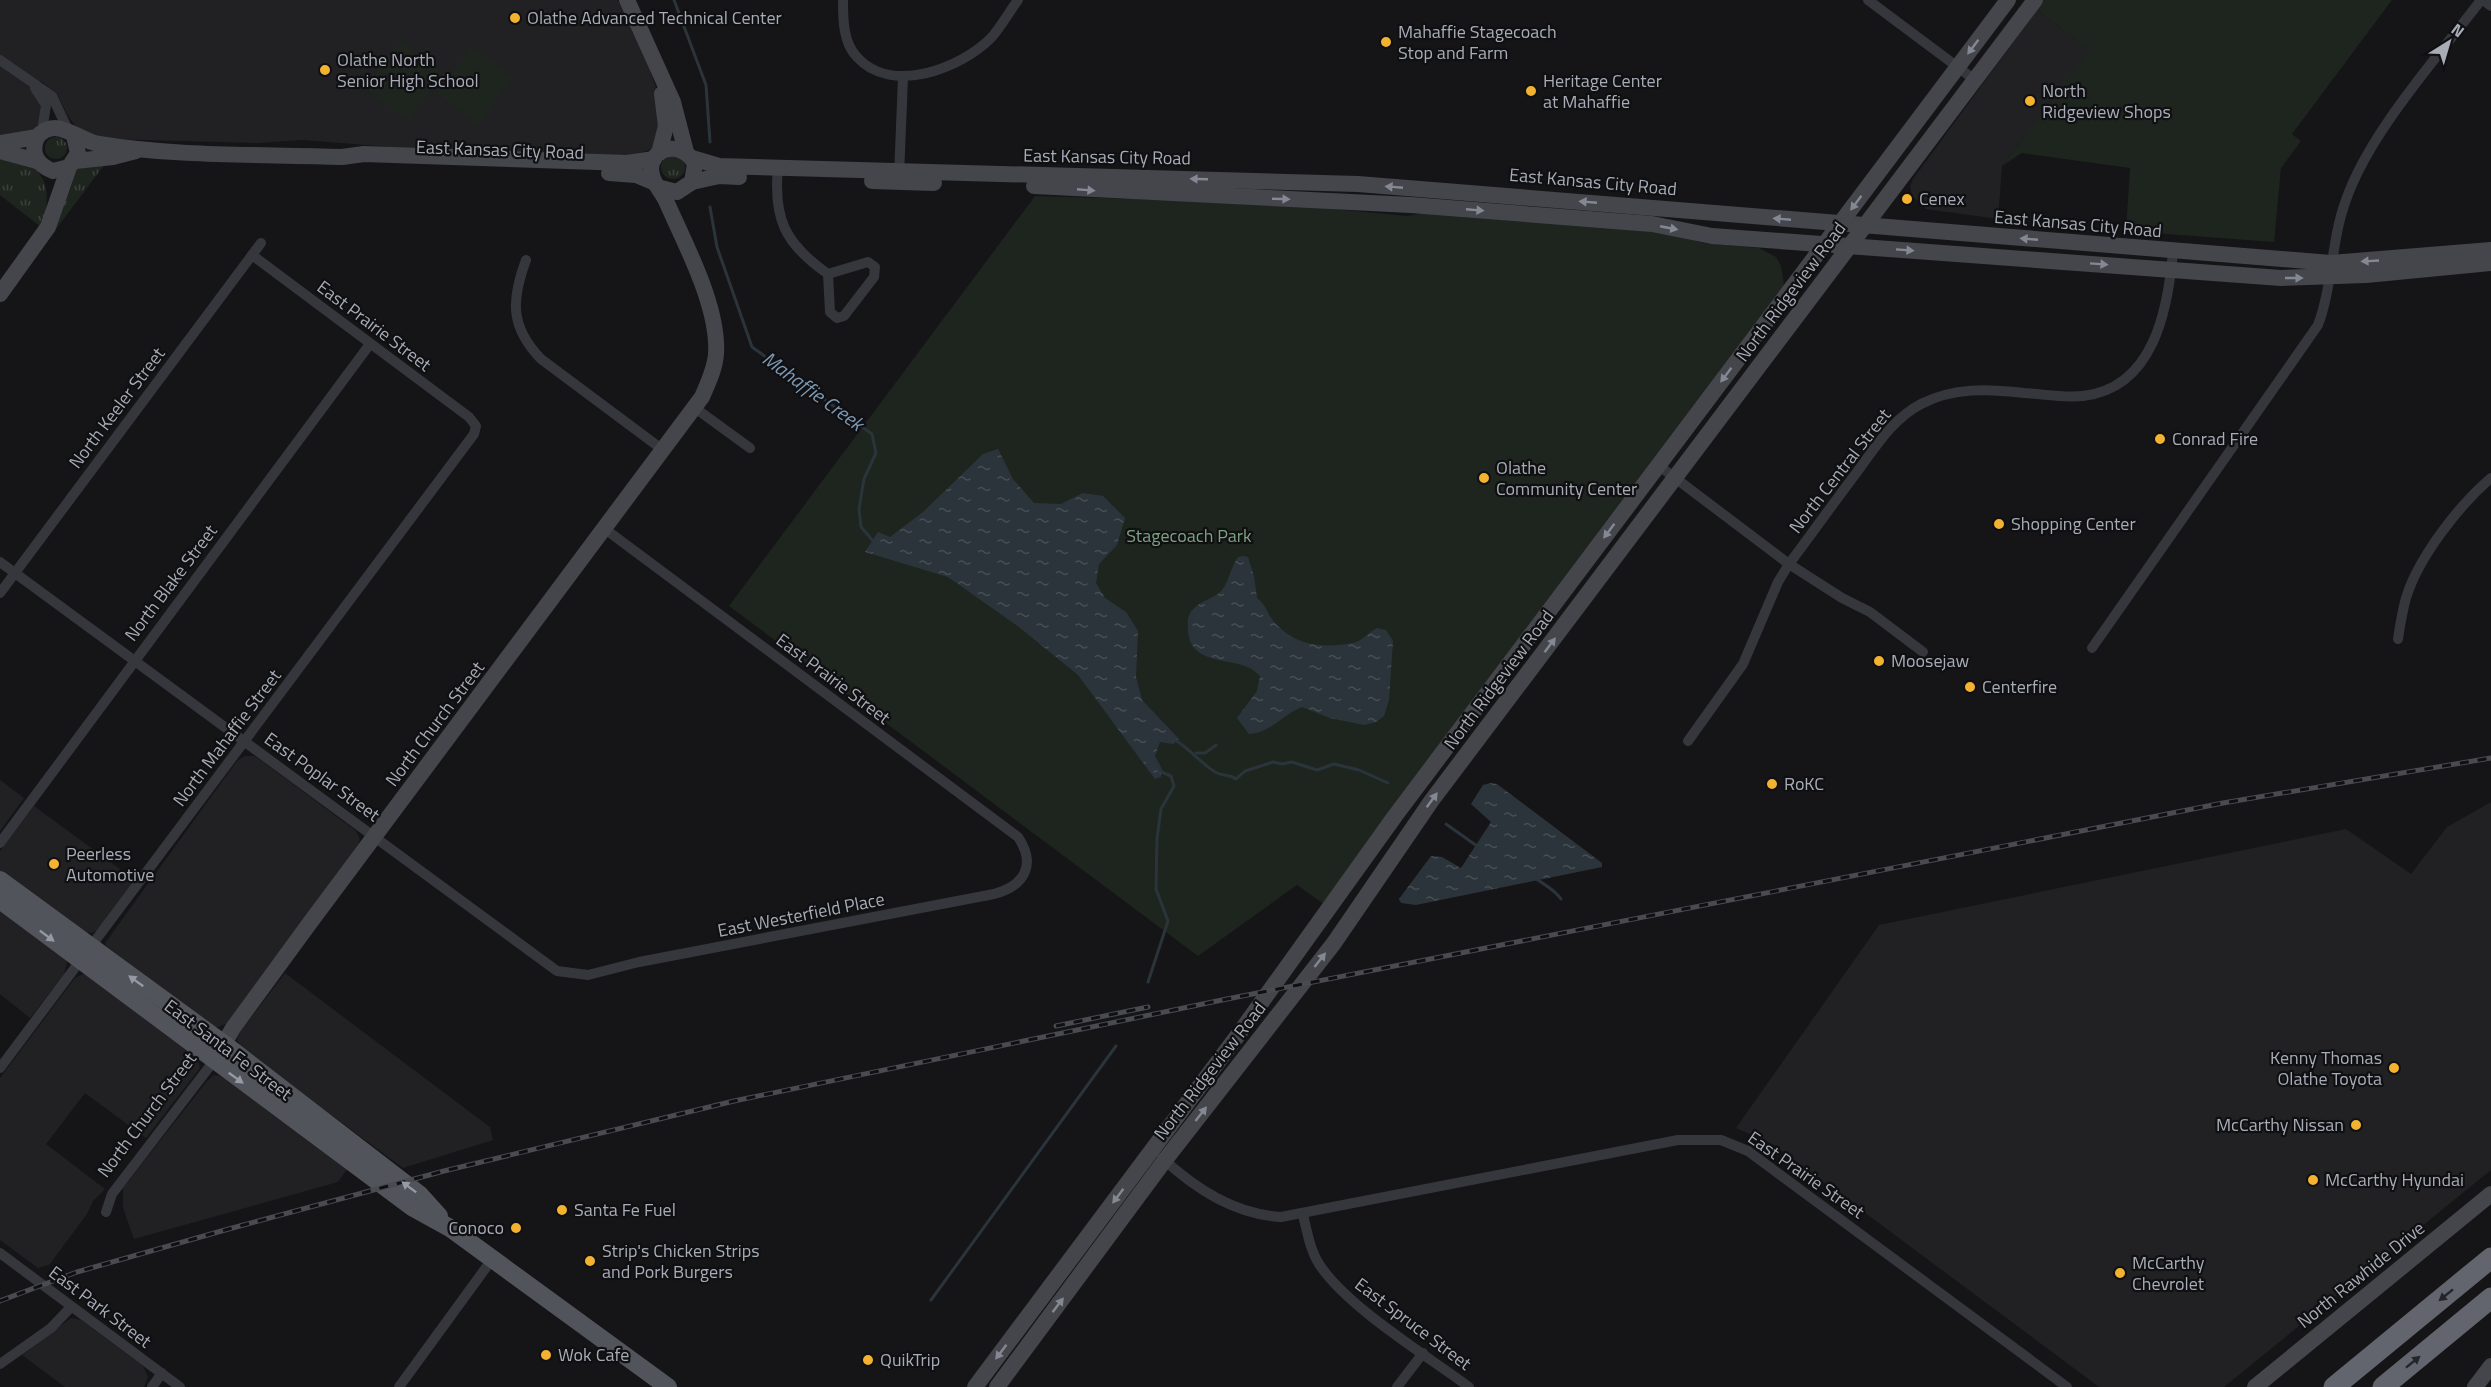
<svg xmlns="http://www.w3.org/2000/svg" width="2491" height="1387" font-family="'Titillium Web',sans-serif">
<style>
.built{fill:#212124}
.grass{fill:url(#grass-tufts)}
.park{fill:#1d251e}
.water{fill:url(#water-ripples)}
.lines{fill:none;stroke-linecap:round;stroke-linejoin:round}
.stream{stroke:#2b343b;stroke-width:3}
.street{stroke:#36373c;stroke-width:10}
.secondary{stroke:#44464c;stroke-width:16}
.primary{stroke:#52545b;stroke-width:18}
.highway{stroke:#62656d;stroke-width:21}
.rail-casing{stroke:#494b51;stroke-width:5}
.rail{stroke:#101012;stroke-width:3;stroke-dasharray:9;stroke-linecap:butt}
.oneway{fill:#848892}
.oneway2{fill:#969aa5}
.oneway3{fill:#242529}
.poi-dot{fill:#f3b230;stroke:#101012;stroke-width:2}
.labels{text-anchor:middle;stroke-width:4.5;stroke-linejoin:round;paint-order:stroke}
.poi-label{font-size:18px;fill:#a7acb7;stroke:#101012;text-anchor:start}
.street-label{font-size:18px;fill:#a7acb7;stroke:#101012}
.park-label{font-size:18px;fill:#7da280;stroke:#101012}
.water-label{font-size:20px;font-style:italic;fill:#7d99b3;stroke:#101012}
</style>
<defs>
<pattern id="grass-tufts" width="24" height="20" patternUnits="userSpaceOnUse" patternTransform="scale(1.5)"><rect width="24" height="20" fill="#1d251e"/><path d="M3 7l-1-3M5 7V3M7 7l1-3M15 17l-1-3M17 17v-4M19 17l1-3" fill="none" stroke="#3b423c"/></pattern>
<pattern id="water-ripples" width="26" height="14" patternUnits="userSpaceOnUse" patternTransform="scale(1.5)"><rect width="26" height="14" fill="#2b343b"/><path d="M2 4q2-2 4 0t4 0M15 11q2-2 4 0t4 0" fill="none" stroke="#474f55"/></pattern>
</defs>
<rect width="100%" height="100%" fill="#151517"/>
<g class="built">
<path d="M0 0H618L646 59 659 96 662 114 652 149 630 156 416 149 303 140 258 143 107 139 77 128 68 116 57 94 41 81 34 91 41 102 40 122 32 131 0 136Z"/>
<path d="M2037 10 2090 50 2002 166 1998 219 1926 209 1912 196 1910 186 1913 179Z"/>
<path d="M245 756H254L262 761 356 831 360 839 358 845 226 1024 215 1028 106 946 105 943 237 761Z"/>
<path d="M0 780 24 798 0 831Z"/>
<path d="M2491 802V1170L2224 1387H2099L1774 1145 1736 1128 1879 925 2346 829 2411 874 2447 827Z"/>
<path d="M34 806 136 881 99 929 92 933 81 931 0 871V851Z"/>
<path d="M0 905 65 956 67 962 64 974 30 1018 0 994Z"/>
<path d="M285 973 490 1127 493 1140 403 1168 242 1049 237 1040 240 1032Z"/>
<path d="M83 974 87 975 197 1056 200 1068 146 1138 85 1093 46 1144 105 1189 93 1201 87 1214 49 1265 38 1268 0 1240V1078L75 978Z"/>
<path d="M214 1075 221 1076 347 1169 338 1182 134 1239 123 1208V1188L207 1081Z"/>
<path d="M71 1318 81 1320 143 1366 148 1377 144 1387H65L22 1355Z"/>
</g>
<g class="grass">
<circle cx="56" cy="148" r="11"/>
<circle cx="673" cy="167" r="12"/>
<path d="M0 157C44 159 55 188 41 227L0 195Z"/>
<path d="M108 160 53 233 66 186 77 168Z"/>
</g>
<g class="park">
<path d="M2043 0H2392L2292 134 2301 141 2281 168 2274 242 2126 231 2130 168 2022 153 2002 166 2089 50 2036 9Z"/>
<path d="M400 41 443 73 408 121 364 88Z"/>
<path d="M472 46 514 78 478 125 436 93Z"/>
<path d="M1035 196 1270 203 1407 216 1435 211 1646 228 1704 243 1759 248 1776 257 1781 266 1784 284 1780 293 1325 905 1297 885 1198 956 729 606Z"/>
</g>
<g class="water">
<path d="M998 449 1013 479 1034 503 1061 504 1083 493 1103 496 1125 518 1117 545 1099 564 1096 583 1105 598 1126 612 1138 631 1136 677 1142 700 1179 739 1173 744 1160 742 1155 756 1162 769 1161 777 1155 779 1078 675 1019 627 948 577 865 552 878 532 890 537 923 512 983 454Z"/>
<path d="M1243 556 1248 557 1254 576 1257 598C1268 607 1266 613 1275 623 1297 647 1324 648 1353 643 1362 641 1369 632 1377 628L1386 630 1393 641 1389 700 1384 716 1376 722 1364 725 1330 718 1302 707C1285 713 1269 734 1249 734L1237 718 1257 691 1260 676C1242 653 1189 671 1188 629 1188 626 1187 619 1189 616 1195 601 1212 601 1222 590 1229 581 1231 567 1238 557Z"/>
<path d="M1490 783 1497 784 1602 863V867L1416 905 1401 903 1399 899 1431 856 1442 857 1461 868 1491 822 1471 804 1483 785Z"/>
</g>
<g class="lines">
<g class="stream">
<path d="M674 0 706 85 710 142"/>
<path d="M710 207 717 247 752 347 872 434 876 453 864 479 859 509 861 527 874 542"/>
<path d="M1175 740C1189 748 1206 768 1217 773 1224 776 1229 774 1236 779L1245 771 1273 762 1282 764 1292 762 1317 770 1334 764 1359 770 1388 783"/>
<path d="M1196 753H1205L1216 745"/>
<path d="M1446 824 1477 846"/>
<path d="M1535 878C1545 885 1555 890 1561 899"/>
<path d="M1148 982 1168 921 1156 889 1157 839 1161 809 1174 786 1171 776 1159 771"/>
<path d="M931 1300 1116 1046"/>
</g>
<g class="street">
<path d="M843 0C843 19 843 43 857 57 891 95 960 69 991 38 1001 27 1009 12 1018 0"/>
<path d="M1868 0 1975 80"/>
<path d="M2483 0 2491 6"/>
<path d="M0 60 52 96 68 130"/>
<path d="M35 88 46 105 42 131"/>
<path d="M778 167C773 219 785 244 828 274L830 312 837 318 844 316 874 277 875 267 868 262 828 274"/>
<path d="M899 176 903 77"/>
<path d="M526 260C511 300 510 327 541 359L663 450"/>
<path d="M695 408 750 448"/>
<path d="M1658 465 1789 564 1842 598 1870 612 1923 652"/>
<path d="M0 562 557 971 588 975 639 962 994 894C1024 886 1037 865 1018 837L605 529"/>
<path d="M0 593 261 243"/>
<path d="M2398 639C2400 626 2402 612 2406 598 2418 558 2459 505 2491 478"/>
<path d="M2092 648 2318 325C2333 285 2331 240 2346 200 2369 133 2437 58 2481 0"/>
<path d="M1688 741 1743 664 1778 582 1789 564C1810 536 1830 508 1851 480 1872 453 1890 420 1921 404 1954 387 1988 389 2024 393 2043 394 2063 398 2083 396 2154 388 2168 309 2173 252"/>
<path d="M0 843 370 344"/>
<path d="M0 1068 474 434 476 426 469 417 252 255"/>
<path d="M1162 1158C1196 1189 1234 1214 1281 1217L1678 1140H1721L1748 1151 2067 1387"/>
<path d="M106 1212 112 1194 213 1062"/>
<path d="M1303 1215C1307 1231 1310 1250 1319 1264 1347 1307 1426 1355 1469 1387"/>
<path d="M0 1253 180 1387"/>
<path d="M0 1364 51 1328 71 1307"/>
<path d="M152 1387 162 1373"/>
<path d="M399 1387 493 1258"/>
<path d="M1397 1387 1423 1353"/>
</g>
<g class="secondary">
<path d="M627 0 673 102 686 152"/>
<path d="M74 136 78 153 69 167 53 171C37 165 30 153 37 137 57 115 76 140 99 144 178 157 262 154 342 157L364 154 627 163 654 159"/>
<path d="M0 143 37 137"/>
<path d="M0 151 37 161"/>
<path d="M659 153 666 126 662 94"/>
<path d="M692 158 719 166 1358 184 2331 263 2491 250"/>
<path d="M75 161 113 157 136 151"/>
<path d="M609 173 636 175 655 183"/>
<path d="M872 181 934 183"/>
<path d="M692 182 719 176 739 177"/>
<path d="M1034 186 1411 205 1652 224 1712 236 2281 278 2366 275 2491 263"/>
<path d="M0 294 48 227 69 167"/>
<path d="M217 1056 233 1028 309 924 702 397C708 383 715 369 716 354 719 307 686 246 667 203 663 193 654 185 652 175 645 148 682 138 695 164L692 182 677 192 661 188"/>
<path d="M975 1387 1238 1035 1395 816 2008 0"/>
<path d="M997 1387 1165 1160 1334 943 1432 800 2035 0"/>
<path d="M2255 1387 2491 1194"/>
<path d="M2475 1387 2491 1366"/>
</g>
<g class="primary">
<path d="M0 880 224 1044 420 1195 439 1216"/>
<path d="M0 900 412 1207 450 1228 668 1387"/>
</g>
<g class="highway">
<path d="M2334 1387 2491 1258"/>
<path d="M2383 1387 2491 1298"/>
</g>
<defs>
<g id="rail">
<path d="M1056 1026 1148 1007"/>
<path d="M0 1301 77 1272 225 1230 444 1171 734 1101 1227 999 2223 803 2491 758"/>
</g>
</defs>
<use href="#rail" class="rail-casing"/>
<use href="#rail" class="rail"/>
</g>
<defs><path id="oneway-solid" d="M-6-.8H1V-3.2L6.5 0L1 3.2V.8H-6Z" transform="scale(1.5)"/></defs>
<g class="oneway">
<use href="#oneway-solid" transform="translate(1973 47) rotate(127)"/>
<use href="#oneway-solid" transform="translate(1199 179) rotate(-178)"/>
<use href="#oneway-solid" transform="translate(1394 187) rotate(-175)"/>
<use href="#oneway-solid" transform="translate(1086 190) rotate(5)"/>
<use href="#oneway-solid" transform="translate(1281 199) rotate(2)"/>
<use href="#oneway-solid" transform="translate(1588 202) rotate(-175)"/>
<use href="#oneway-solid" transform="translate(1856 203) rotate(127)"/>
<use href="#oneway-solid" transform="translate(1475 210) rotate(5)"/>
<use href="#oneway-solid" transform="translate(1782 219) rotate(-175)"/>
<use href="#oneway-solid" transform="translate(1669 228) rotate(11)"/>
<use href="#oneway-solid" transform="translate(2029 239) rotate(-175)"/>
<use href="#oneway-solid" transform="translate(1905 250) rotate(4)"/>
<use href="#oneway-solid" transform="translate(2370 261) rotate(177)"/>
<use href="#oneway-solid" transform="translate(2099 264) rotate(4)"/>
<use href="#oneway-solid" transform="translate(2294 278)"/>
<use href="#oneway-solid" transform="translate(1726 375) rotate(127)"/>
<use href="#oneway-solid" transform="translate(1609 531) rotate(127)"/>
<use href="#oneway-solid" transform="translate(1550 645) rotate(-53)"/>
<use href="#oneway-solid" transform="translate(1432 800) rotate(-54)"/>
<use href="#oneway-solid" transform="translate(1320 960) rotate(-52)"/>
<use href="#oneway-solid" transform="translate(1201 1114) rotate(-52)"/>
<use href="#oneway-solid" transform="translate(1118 1196) rotate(127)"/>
<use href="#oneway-solid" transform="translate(1058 1305) rotate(-53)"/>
<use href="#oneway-solid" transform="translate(1001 1352) rotate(127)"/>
</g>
<g class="oneway2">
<use href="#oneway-solid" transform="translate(47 936) rotate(37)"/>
<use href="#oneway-solid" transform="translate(136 981) rotate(-144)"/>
<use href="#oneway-solid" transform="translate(236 1078) rotate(36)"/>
<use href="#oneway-solid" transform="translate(409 1187) rotate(-143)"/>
</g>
<g class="oneway3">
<use href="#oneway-solid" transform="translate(2446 1295) rotate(141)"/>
<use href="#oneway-solid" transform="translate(2413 1362) rotate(-39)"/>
</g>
<g class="poi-dot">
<circle cx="515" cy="18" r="6"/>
<circle cx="1386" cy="42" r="6"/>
<circle cx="325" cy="70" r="6"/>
<circle cx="1531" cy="91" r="6"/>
<circle cx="2030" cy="101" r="6"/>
<circle cx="1907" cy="199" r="6"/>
<circle cx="2160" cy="439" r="6"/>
<circle cx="1484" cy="478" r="6"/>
<circle cx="1999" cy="524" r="6"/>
<circle cx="1879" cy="661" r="6"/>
<circle cx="1970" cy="687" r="6"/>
<circle cx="1772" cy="784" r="6"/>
<circle cx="54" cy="864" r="6"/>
<circle cx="2394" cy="1068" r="6"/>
<circle cx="2356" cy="1125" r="6"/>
<circle cx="2313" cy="1180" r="6"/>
<circle cx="562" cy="1210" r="6"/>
<circle cx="516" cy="1228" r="6"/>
<circle cx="590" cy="1261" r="6"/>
<circle cx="2120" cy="1273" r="6"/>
<circle cx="546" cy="1355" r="6"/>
<circle cx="868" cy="1360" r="6"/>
</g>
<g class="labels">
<g class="poi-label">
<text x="527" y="24">Olathe Advanced Technical Center</text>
<text x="1398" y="38">Mahaffie Stagecoach<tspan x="1398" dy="21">Stop and Farm</tspan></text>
<text x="337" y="66">Olathe North<tspan x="337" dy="21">Senior High School</tspan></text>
<text x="1543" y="87">Heritage Center<tspan x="1543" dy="21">at Mahaffie</tspan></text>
<text x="2042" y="97">North<tspan x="2042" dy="21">Ridgeview Shops</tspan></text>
<text x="1919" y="205">Cenex</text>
<text x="2172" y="445">Conrad Fire</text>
<text x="1496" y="474">Olathe<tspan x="1496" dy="21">Community Center</tspan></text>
<text x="2011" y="530">Shopping Center</text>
<text x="1891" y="667">Moosejaw</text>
<text x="1982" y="693">Centerfire</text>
<text x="1784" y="790">RoKC</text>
<text x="66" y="860">Peerless<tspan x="66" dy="21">Automotive</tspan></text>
<text x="2382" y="1064" text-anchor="end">Kenny Thomas<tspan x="2382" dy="21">Olathe Toyota</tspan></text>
<text x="2344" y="1131" text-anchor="end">McCarthy Nissan</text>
<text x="2325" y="1186">McCarthy Hyundai</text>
<text x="574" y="1216">Santa Fe Fuel</text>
<text x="504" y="1234" text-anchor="end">Conoco</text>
<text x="602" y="1257">Strip's Chicken Strips<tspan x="602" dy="21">and Pork Burgers</tspan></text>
<text x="2132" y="1269">McCarthy<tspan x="2132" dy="21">Chevrolet</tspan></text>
<text x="558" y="1361">Wok Cafe</text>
<text x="880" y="1366">QuikTrip</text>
</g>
<g class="street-label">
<text transform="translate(500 150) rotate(2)" y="6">East Kansas City Road</text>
<text transform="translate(1107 157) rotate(1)" y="6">East Kansas City Road</text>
<text transform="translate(1593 182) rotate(5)" y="6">East Kansas City Road</text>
<text transform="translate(2078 224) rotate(5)" y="6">East Kansas City Road</text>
<text transform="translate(1791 292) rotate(-53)" y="6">North Ridgeview Road</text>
<text transform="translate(374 326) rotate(37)" y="6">East Prairie Street</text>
<text transform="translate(117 408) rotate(-53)" y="6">North Keeler Street</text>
<text transform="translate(1840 471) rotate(-52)" y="6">North Central Street</text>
<text transform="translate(171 583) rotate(-53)" y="6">North Blake Street</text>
<text transform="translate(833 679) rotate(37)" y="6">East Prairie Street</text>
<text transform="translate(1499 680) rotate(-53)" y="6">North Ridgeview Road</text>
<text transform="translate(435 724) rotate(-53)" y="6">North Church Street</text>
<text transform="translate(227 738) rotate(-53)" y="6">North Mahaffie Street</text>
<text transform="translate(322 777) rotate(36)" y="6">East Poplar Street</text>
<text transform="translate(801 915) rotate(-11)" y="6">East Westerfield Place</text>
<text transform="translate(228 1050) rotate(37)" y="6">East Santa Fe Street</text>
<text transform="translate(1210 1071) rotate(-52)" y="6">North Ridgeview Road</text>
<text transform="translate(147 1115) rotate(-53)" y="6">North Church Street</text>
<text transform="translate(1806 1175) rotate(35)" y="6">East Prairie Street</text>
<text transform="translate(2361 1275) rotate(-39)" y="6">North Rawhide Drive</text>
<text transform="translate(100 1307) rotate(37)" y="6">East Park Street</text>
<text transform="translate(1413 1324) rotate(37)" y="6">East Spruce Street</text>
</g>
<g class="park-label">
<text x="1189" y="542">Stagecoach Park</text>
</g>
<g class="water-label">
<text transform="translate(813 391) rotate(36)" y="7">Mahaffie Creek</text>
</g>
</g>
<g transform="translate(2449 42) rotate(37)" stroke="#101012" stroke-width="4.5" paint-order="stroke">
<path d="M0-4.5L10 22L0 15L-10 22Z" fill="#a7acb7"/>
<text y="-9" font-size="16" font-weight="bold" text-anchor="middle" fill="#a7acb7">N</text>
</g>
</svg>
